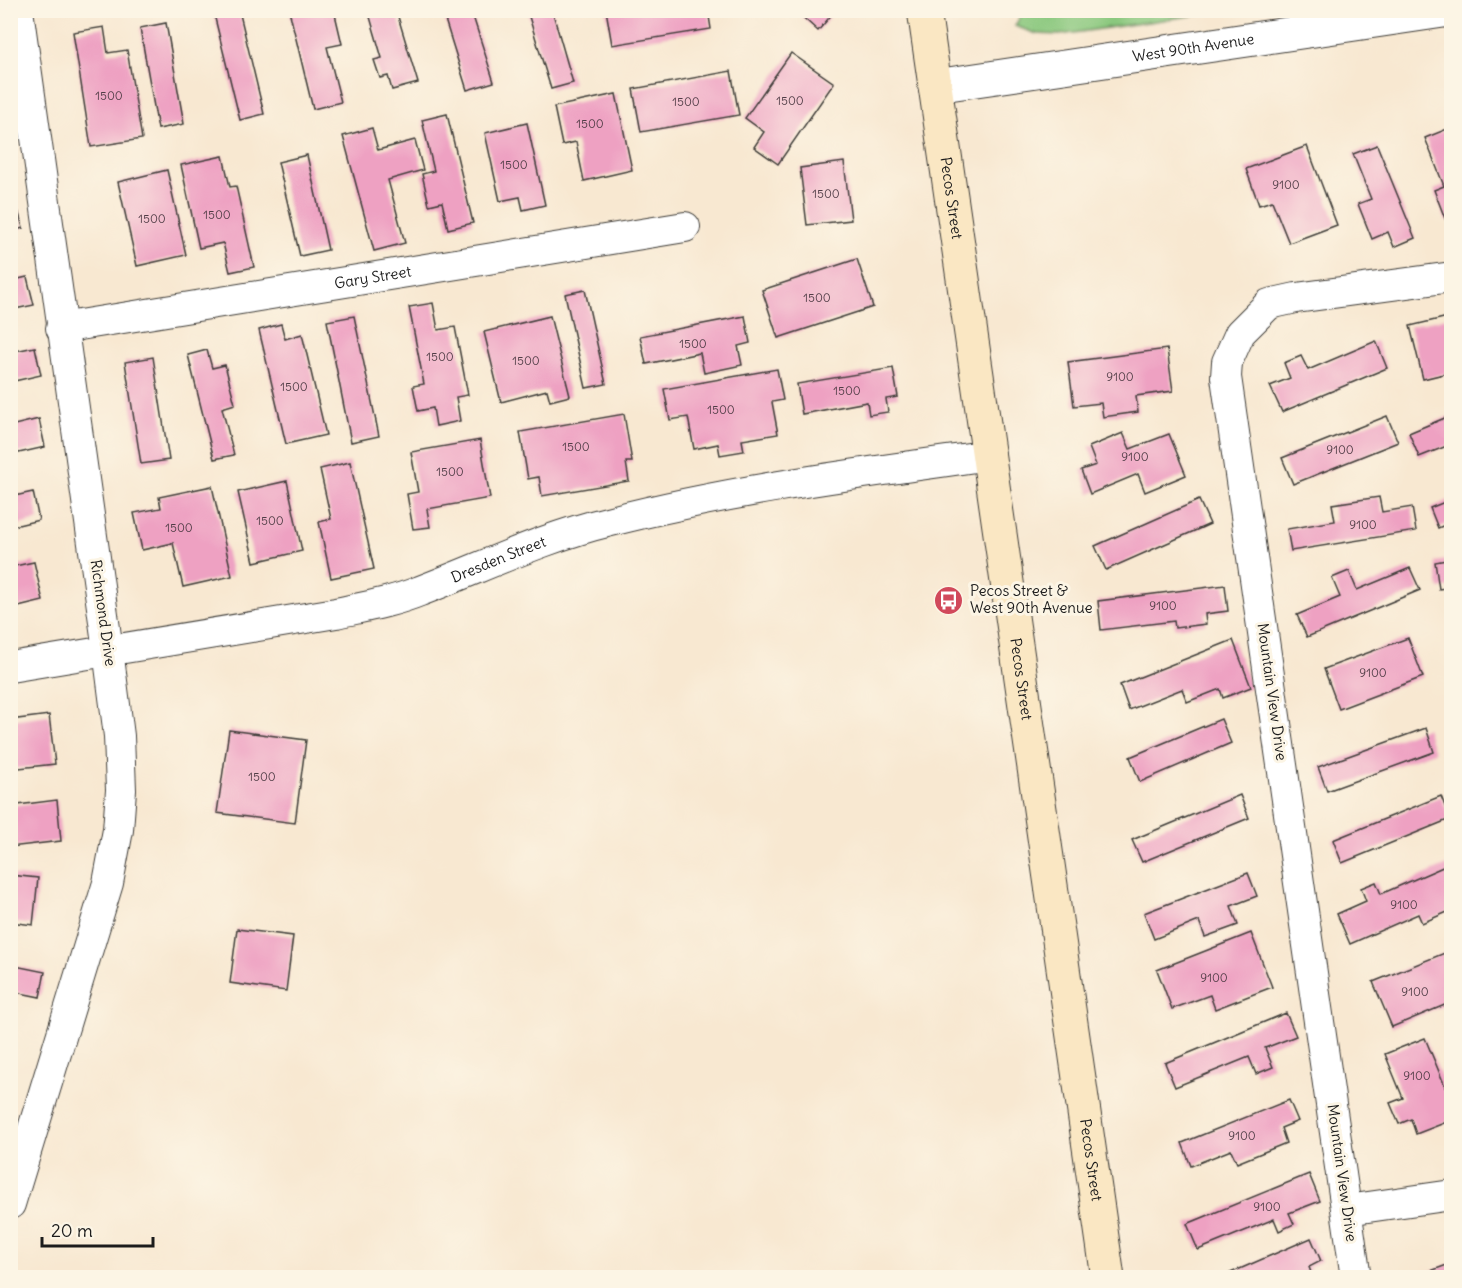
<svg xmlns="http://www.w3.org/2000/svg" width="1462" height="1288" font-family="Delius,sans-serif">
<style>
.green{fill:#8ac87e;stroke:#53724d;stroke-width:1.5}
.building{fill:#eea1c2}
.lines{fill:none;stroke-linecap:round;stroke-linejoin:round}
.minor-casing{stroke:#3d3b37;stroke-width:32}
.tertiary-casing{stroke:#3d3b37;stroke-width:35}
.secondary-casing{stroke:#3d3b37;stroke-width:35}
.path{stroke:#3d3b37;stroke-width:4;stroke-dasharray:4.5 4.5;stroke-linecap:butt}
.minor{stroke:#fff;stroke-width:30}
.tertiary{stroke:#fff;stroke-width:33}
.secondary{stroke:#fae7c3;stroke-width:33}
.labels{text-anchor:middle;stroke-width:6;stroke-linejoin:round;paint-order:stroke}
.number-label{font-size:12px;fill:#503d46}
.street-label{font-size:15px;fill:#1c1c1c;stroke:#fcf5e5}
.poi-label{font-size:15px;fill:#1c1c1c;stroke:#fcf5e5;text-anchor:start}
</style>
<rect width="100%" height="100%" fill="#fcf5e5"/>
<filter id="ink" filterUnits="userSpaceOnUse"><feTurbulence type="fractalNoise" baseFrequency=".0167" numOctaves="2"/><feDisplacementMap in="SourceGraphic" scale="12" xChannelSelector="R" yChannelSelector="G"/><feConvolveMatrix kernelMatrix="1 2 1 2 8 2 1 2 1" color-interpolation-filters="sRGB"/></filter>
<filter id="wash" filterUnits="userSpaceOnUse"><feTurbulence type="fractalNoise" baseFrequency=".008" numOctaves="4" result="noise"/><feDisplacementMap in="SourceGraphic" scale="24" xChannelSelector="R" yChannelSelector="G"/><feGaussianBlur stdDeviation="1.35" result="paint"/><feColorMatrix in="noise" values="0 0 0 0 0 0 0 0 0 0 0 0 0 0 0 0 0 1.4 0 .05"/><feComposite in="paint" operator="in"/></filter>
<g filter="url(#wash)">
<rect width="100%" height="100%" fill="#f8e8d1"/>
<path class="green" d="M1023 11V10L1223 11 1060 35 1037 34 1015 26Z"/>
<g id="blocks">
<g class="building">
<path d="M213 10H239L264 114 240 120Z"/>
<path d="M289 10H318L319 13 334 10 342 44 327 47 341 102 313 109Z"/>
<path d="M368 10H396L418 83 392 90 388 76 380 78 374 60 382 58Z"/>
<path d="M442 10H471L494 82 467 90Z"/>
<path d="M527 10H552L573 83 551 89Z"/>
<path d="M606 10H708L711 29 612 45Z"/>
<path d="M795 10H833L834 12 818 31Z"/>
<path d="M166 23 184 124 158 129 140 28Z"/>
<path d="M104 27 108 53 127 50 142 139 91 147 73 32Z"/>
<path d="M791 53 834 83 778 164 754 147 764 132 745 118Z"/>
<path d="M731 71 739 115 641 132 633 89Z"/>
<path d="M616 94 632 170 584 181 576 142 562 145 554 107Z"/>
<path d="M447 114 473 223 448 229 442 202 429 205 422 174 434 171 422 120Z"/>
<path d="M527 123 545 205 523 210 520 197 500 201 485 133Z"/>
<path d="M1452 127V219L1446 221 1434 190 1444 186 1425 138Z"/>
<path d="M372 128 378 150 415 140 423 170 388 180 405 243 374 251 343 136Z"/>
<path d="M1377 145 1415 238 1394 247 1388 232 1372 239 1358 204 1371 199 1353 154Z"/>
<path d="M1307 146 1337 225 1289 243 1272 201 1259 205 1246 169Z"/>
<path d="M307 155 328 250 300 256 278 162Z"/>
<path d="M223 156 230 187 236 186 254 267 230 272 223 243 199 248 181 165Z"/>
<path d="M844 162 851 220 807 225 800 168Z"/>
<path d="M167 170 186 255 137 266 118 182Z"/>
<path d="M16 203 23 228 10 232V204Z"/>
<path d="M857 259 873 307 778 338 762 290Z"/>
<path d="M27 277 34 305 10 310V281Z"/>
<path d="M585 290 606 384 586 388 565 294Z"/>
<path d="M433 303 438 330 455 327 468 395 456 397 460 421 436 426 433 408 418 411 413 386 424 384 409 307Z"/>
<path d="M354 316 379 436 351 442 327 321Z"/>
<path d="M550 316 570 396 550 401 547 390 501 402 484 332Z"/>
<path d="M745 316 750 343 738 346 742 365 704 373 700 353 646 364 640 336Z"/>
<path d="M1452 316V383L1448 373 1423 379 1410 326Z"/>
<path d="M281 324 285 339 302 334 326 435 286 444 259 330Z"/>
<path d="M1376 341 1387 368 1282 412 1270 386 1290 378 1284 363 1301 356 1308 370Z"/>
<path d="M35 347 41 375 10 382V352Z"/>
<path d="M1167 349 1173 391 1136 396 1138 412 1103 417 1101 403 1074 406 1068 362Z"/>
<path d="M207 350 212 368 225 365 235 404 222 408 234 455 214 459 188 355Z"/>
<path d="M153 357 169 460 141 464 125 362Z"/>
<path d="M893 368 898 397 886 399 888 412 869 415 867 402 802 414 797 384Z"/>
<path d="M777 369 783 400 772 402 778 434 742 440 744 451 720 455 718 444 694 449 688 417 670 420 664 389Z"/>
<path d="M624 414 632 462H626L629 481 542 496 539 477 528 479 520 432Z"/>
<path d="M1452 415V444L1419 457 1409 433Z"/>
<path d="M1387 416 1398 442 1293 484 1282 458Z"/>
<path d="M39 419 45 447 10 455V426Z"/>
<path d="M1123 433 1130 449 1169 434 1186 475 1145 492 1138 474 1090 494 1081 470 1096 465 1089 447Z"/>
<path d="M480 440 490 498 427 509 430 527 413 529 407 494 418 492 411 452Z"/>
<path d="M350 462 374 569 331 578 319 522 331 519 320 469Z"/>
<path d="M287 481 302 551 254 562 238 492Z"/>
<path d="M212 486 232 576 183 587 173 543 142 550 134 513 161 508 159 497Z"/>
<path d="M33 492 39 520 10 527V497Z"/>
<path d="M1379 497 1382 512 1412 507 1416 531 1291 551 1287 529 1335 521 1332 504Z"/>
<path d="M1452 499V522L1438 528 1430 508Z"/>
<path d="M1199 500 1210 524 1106 570 1095 546Z"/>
<path d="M1452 559V587L1439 589 1435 562Z"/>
<path d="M34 562 43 601 10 609V567Z"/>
<path d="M1410 568 1420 590 1307 637 1297 615 1340 597 1332 578 1349 571 1357 590Z"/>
<path d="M1225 585 1228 611 1205 614 1206 624 1175 628 1174 621 1101 630 1098 601Z"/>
<path d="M1408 638 1423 677 1339 709 1324 669Z"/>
<path d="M1233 640 1251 687 1223 698 1220 689 1187 702 1182 689 1129 710 1120 685Z"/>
<path d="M49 715 55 764 10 769V720Z"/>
<path d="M1221 719 1231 743 1140 782 1130 757Z"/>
<path d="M1426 728 1434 752 1327 791 1318 767Z"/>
<path d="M229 730 306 740 295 823 217 813Z"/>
<path d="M1240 795 1249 818 1142 862 1132 840Z"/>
<path d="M1441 796 1450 819 1342 863 1333 840Z"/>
<path d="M57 800 61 841 10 847V806Z"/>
<path d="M1452 863V910L1422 923 1418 914 1350 944 1337 914 1366 901 1361 888 1376 882 1381 894Z"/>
<path d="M1248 873 1257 896 1231 906 1238 925 1205 937 1199 921 1154 939 1144 913Z"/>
<path d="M10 875 38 878 33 925 10 922Z"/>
<path d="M237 929 293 936 286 991 230 983Z"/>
<path d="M1251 933 1272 987 1215 1009 1210 995 1172 1009 1157 970Z"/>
<path d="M1452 950V1002L1392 1027 1373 982Z"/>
<path d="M10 953 17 955 15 966 45 972 40 997 10 991Z"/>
<path d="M1286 1013 1296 1036 1265 1048 1273 1067 1256 1074 1249 1057 1175 1087 1165 1063Z"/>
<path d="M1425 1038 1452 1103V1120L1416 1134 1411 1119 1399 1124 1390 1103 1403 1098 1385 1054Z"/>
<path d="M1289 1100 1298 1121 1281 1128 1286 1143 1237 1163 1231 1150 1191 1166 1182 1143Z"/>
<path d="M1309 1174 1320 1201 1289 1213 1294 1224 1279 1231 1274 1219 1198 1250 1187 1224Z"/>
<path d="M1311 1238 1321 1261 1309 1267 1313 1278H1219Z"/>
<path d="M1452 1263V1278H1430L1428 1272Z"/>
</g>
</g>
</g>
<g filter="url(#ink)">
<use href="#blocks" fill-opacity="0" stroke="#3d3b37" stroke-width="1.5"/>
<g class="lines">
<defs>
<g id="minor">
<path id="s1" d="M61 328 685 227"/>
<path id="s2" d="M10 667 336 613C364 607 393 602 420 591 483 567 544 537 611 521 735 489 863 473 990 455"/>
<path d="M10 1204 108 883 118 830 121 790 119 736 108 650 18 10"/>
<path d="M1347 1210 1452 1195"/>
<path d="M1356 1278 1226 377 1227 362 1240 333 1269 304 1296 298 1452 277"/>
</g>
<g id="tertiary">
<path id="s3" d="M935 86 1450 10"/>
</g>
<g id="secondary">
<path id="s4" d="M924 10 1108 1278"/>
</g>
</defs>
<use href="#minor" class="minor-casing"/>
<use href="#tertiary" class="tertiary-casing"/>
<use href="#secondary" class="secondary-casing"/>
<path class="path" d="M1000 10 1008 17"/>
<use href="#minor" class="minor"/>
<use href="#tertiary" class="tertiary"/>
<use href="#secondary" class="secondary"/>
</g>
</g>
<defs>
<symbol id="bus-disc" viewBox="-11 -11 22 22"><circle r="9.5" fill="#d1495b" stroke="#fcf5e5"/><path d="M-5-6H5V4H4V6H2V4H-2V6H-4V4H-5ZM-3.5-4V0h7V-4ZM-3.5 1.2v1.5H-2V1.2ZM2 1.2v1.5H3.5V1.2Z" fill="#fff"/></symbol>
</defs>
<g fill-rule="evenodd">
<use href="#bus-disc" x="932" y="584" width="33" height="33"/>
</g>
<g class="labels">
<g class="number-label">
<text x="109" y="100">1500</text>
<text x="790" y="105">1500</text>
<text x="686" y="106">1500</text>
<text x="590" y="128">1500</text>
<text x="514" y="169">1500</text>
<text x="1286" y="189">9100</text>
<text x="826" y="198">1500</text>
<text x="217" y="219">1500</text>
<text x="152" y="223">1500</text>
<text x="817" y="302">1500</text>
<text x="693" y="348">1500</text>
<text x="440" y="361">1500</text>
<text x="526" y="365">1500</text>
<text x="1120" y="381">9100</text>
<text x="294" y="391">1500</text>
<text x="847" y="395">1500</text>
<text x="721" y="414">1500</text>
<text x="576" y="451">1500</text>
<text x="1340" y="454">9100</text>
<text x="1135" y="461">9100</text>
<text x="450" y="476">1500</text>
<text x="270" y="525">1500</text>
<text x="1363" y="529">9100</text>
<text x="179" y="532">1500</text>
<text x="1163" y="610">9100</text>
<text x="1373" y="677">9100</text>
<text x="262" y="781">1500</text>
<text x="1404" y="909">9100</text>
<text x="1214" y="982">9100</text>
<text x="1415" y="996">9100</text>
<text x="1417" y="1080">9100</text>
<text x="1242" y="1140">9100</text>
<text x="1267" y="1211">9100</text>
</g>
<g class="street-label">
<text dy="5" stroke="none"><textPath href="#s3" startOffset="261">West 90th Avenue</textPath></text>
<text dy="5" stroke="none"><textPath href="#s4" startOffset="190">Pecos Street</textPath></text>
<text dy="5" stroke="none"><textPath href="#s1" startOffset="316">Gary Street</textPath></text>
<text dy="5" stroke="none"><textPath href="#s2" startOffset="502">Dresden Street</textPath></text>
<text transform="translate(103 613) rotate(82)" y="5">Richmond Drive</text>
<text dy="5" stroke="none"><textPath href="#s4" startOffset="676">Pecos Street</textPath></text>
<text transform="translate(1272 692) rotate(82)" y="5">Mountain View Drive</text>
<text dy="5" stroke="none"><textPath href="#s4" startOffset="1162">Pecos Street</textPath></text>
<text transform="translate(1342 1173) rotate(82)" y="5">Mountain View Drive</text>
</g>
<g class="poi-label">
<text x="970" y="596">Pecos Street &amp;<tspan x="970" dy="17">West 90th Avenue</tspan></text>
</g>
</g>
<rect width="1462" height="1288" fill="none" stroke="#fcf5e5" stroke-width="36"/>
<path d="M42 1237v9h111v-9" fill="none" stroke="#1c1c1c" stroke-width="3"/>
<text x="51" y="1237" font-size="18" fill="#1c1c1c" stroke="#fcf5e5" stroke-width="4.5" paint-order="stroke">20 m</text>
</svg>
